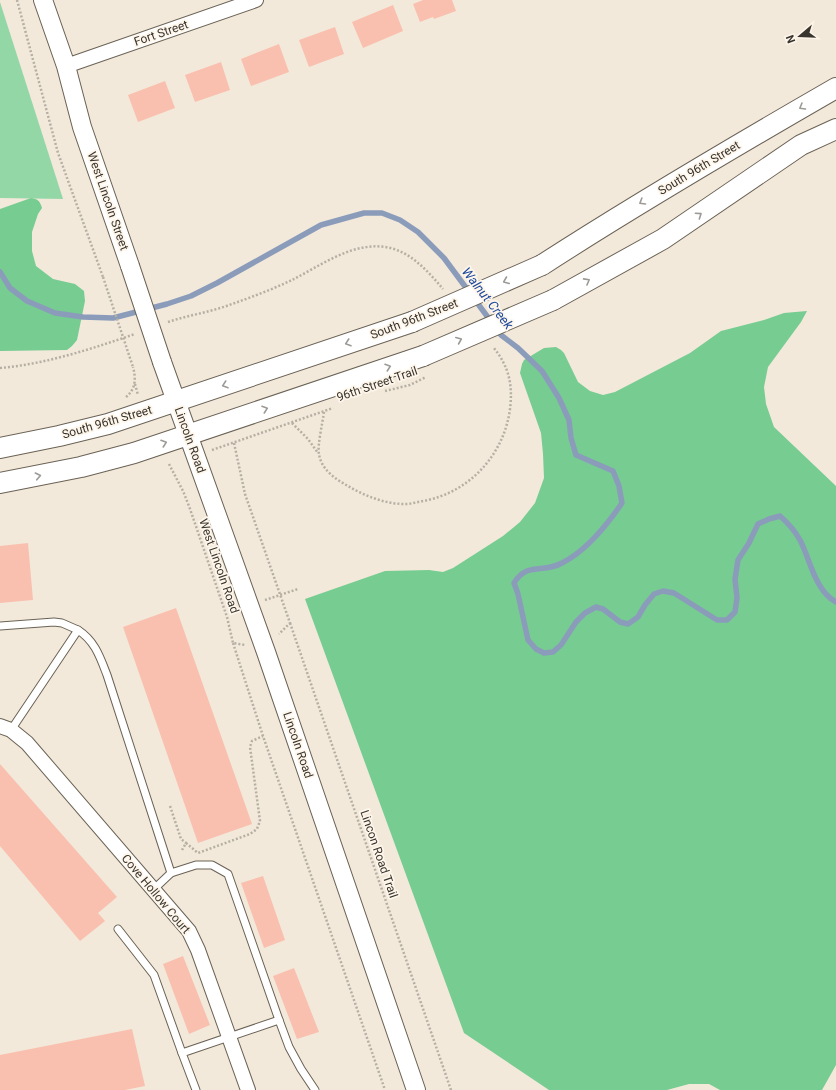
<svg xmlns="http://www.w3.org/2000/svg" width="836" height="1090" font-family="Roboto,sans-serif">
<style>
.green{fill:#94d7a7}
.forest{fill:#77cc91}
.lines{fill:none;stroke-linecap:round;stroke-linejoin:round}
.stream{stroke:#8b9cbb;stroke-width:5.5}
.building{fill:#fac0af}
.service-casing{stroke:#6a6255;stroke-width:9}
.minor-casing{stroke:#6a6255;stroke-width:16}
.tertiary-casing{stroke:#6a6255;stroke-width:20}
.secondary-casing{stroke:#6a6255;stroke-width:22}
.path{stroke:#b6afa3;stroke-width:2.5;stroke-dasharray:2 2;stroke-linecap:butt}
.service{stroke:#fff;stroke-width:7}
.minor{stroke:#fff;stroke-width:14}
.tertiary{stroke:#fff;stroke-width:18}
.secondary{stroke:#fff;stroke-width:20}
.tertiary-bridge-casing{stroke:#6a6255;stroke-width:20;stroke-linecap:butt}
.secondary-bridge-casing{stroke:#6a6255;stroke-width:22;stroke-linecap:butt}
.path-bridge{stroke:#b6afa3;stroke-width:2.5;stroke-dasharray:2 2;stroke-linecap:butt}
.tertiary-bridge{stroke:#fff;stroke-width:18}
.secondary-bridge{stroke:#fff;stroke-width:20}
.oneway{stroke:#9c9a96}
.labels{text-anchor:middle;stroke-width:3.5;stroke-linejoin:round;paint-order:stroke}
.street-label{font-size:12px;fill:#38342e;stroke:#fef6ea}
.water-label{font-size:13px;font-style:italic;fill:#1a479d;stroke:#fef6ea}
</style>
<rect width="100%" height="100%" fill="#f2e9da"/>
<path class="green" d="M0 2 63 199 0 198Z"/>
<g class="forest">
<path d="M31 198C38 199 40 201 42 208L38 214 32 232V251L36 266 53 279 75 284 84 291 85 301 77 340 72 346 67 350 0 351V209Z"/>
<path d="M807 311 801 322 768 367 764 387 766 404 774 427 836 486V1065L822 1090H720L709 1084H689L667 1090H549L464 1033 305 599 385 571 429 570 443 572 453 568 503 536 520 522 535 503 544 478 543 454 541 433 520 373 522 364 524 360 544 348 556 347 561 350 564 353 578 382 590 391 603 395 615 392 690 353 721 331 764 320 784 313Z"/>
</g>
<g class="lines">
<path class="stream" d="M0 272 10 288 27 301 55 313 83 317 113 318 167 304 191 296 217 283 321 225 364 213H382L400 220 418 232 444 258 501 335 518 348 542 371 559 398 569 420 571 438 576 455 613 471 619 486 622 503C607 525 586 551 562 563 543 574 528 561 514 583L518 594 528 640 536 649 544 653 553 652 561 645 576 622 585 613 596 607 603 609 620 622 628 624 638 617 645 605 654 594 663 591 674 593 717 620H727L735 612 737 598 735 579 738 560 749 543 758 524 769 519 780 516C788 523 795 531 800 540 810 559 815 591 836 602"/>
</g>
<g class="building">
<path d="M423 0H452L456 11 434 19 433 17 420 22 413 4Z"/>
<path d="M393 5 403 31 363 48 352 22Z"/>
<path d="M335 27 344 54 309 67 299 40Z"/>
<path d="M279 44 289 72 251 86 241 59Z"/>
<path d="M221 62 230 90 195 102 185 75Z"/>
<path d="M165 81 175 108 138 122 128 95Z"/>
<path d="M28 543 33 600 0 603V546Z"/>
<path d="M176 608 252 824 198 843 123 627Z"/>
<path d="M0 764 117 897 98 913 105 921 80 941 0 846Z"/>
<path d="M263 876 285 940 264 948 241 883Z"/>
<path d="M183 956 210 1025 189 1034 163 964Z"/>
<path d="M294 968 319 1032 297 1039 273 976Z"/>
<path d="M132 1029 145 1086 125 1090H0V1055Z"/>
</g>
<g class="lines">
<defs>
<g id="service">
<path d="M0 626 54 622 62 623 78 630"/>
<path d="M11 730 78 630C95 641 100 657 107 675L171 873 153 890"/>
<path d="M171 873 196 865H212L228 874 279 1020 182 1053 196 1090"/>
<path d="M118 929 154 975 182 1053"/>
<path d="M279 1020 289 1047 301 1069 315 1090"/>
</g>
<g id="minor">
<path d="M66 66 256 0"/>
<path d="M0 726 11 730 27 743 189 931 198 950 248 1090"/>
</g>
<g id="tertiary">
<path d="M43 0 66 66 82 127 130 266"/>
<path d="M162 362 266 652 416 1090"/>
</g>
<g id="secondary">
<path d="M542 265C638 203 737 145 836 88"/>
<path d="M553 300 663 239 801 145 836 129"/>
<path d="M0 448 59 436 108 424 412 322"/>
<path d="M0 483 81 467 134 453 423 356"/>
</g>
</defs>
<use href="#service" class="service-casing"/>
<use href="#minor" class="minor-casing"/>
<use href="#tertiary" class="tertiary-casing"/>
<use href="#secondary" class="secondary-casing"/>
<g class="path">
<path d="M17 0 58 153 103 277"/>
<path d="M168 322C189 315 211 312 232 304 252 297 273 289 292 280 320 266 352 242 385 247 409 250 428 271 443 289"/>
<path d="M0 368C46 364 91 349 135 334"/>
<path d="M135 384 138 395"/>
<path d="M385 391 410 385 426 377"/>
<path d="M126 397C136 389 136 378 133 367"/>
<path d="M324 412C323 421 317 446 319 454 321 469 335 479 348 486 365 496 385 504 405 504 411 504 417 502 423 501 469 493 504 455 510 409 513 385 509 366 493 347"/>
<path d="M292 423 308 439 318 453"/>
<path d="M234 443 245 494 290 623 279 634"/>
<path d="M212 450 333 408"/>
<path d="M169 464 183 491 189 506 227 617 233 643 245 645"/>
<path d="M265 600 298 589"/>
<path d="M290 623 451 1090"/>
<path d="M233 643 263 736 385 1090"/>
<path d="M170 806 181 839 186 843"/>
<path d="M182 850 186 843 198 853 250 834 257 829 260 821 250 747 252 741 263 736"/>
</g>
<use href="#service" class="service"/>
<use href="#minor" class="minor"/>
<use href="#tertiary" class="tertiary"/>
<use href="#secondary" class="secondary"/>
<defs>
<path id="tertiary-bridge" d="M130 266 162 362"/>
<g id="secondary-bridge">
<path d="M412 322 542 265"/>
<path d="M423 356 553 300"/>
</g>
</defs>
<use href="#tertiary-bridge" class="tertiary-bridge-casing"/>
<use href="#secondary-bridge" class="secondary-bridge-casing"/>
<path class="path-bridge" d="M103 277 133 367"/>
<use href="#tertiary-bridge" class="tertiary-bridge"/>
<use href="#secondary-bridge" class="secondary-bridge"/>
</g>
<defs><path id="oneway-chevron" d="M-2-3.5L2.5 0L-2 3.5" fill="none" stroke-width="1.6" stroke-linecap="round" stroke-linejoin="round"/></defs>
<g class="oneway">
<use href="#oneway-chevron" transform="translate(802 107) rotate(150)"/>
<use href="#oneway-chevron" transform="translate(642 202) rotate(149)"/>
<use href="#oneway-chevron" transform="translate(699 215) rotate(-34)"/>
<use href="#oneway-chevron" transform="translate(506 281) rotate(157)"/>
<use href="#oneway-chevron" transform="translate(587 281) rotate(-29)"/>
<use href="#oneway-chevron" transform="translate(459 340) rotate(-23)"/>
<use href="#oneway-chevron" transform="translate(348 343) rotate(161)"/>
<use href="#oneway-chevron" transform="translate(388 367) rotate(-19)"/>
<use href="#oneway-chevron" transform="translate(225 385) rotate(161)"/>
<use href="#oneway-chevron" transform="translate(265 409) rotate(-19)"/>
<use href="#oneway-chevron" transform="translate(164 443) rotate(-19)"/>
<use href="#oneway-chevron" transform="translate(38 476) rotate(-12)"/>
</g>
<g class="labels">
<g class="street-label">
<text transform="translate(161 33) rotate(-19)" y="4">Fort Street</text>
<text transform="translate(699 168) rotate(-31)" y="4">South 96th Street</text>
<text transform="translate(108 201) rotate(71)" y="4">West Lincoln Street</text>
<text transform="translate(414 319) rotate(-21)" y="4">South 96th Street</text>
<text transform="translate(377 384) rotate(-19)" y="4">96th Street Trail</text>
<text transform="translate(107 422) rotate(-16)" y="4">South 96th Street</text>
<text transform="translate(190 440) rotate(70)" y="4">Lincoln Road</text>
<text transform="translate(219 566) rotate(71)" y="4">West Lincoln Road</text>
<text transform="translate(298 745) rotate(71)" y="4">Lincoln Road</text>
<text transform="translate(379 854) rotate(71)" y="4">Lincon Road Trail</text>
<text transform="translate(156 894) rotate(50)" y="4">Cove Hollow Court</text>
</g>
<g class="water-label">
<text transform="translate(488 298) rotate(52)" y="5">Walnut Creek</text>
</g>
</g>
<g transform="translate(800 36) rotate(251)" stroke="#fef6ea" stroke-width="3" paint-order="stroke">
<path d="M0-3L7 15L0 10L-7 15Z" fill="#38342e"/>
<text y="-6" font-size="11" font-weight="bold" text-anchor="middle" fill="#38342e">N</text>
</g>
</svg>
